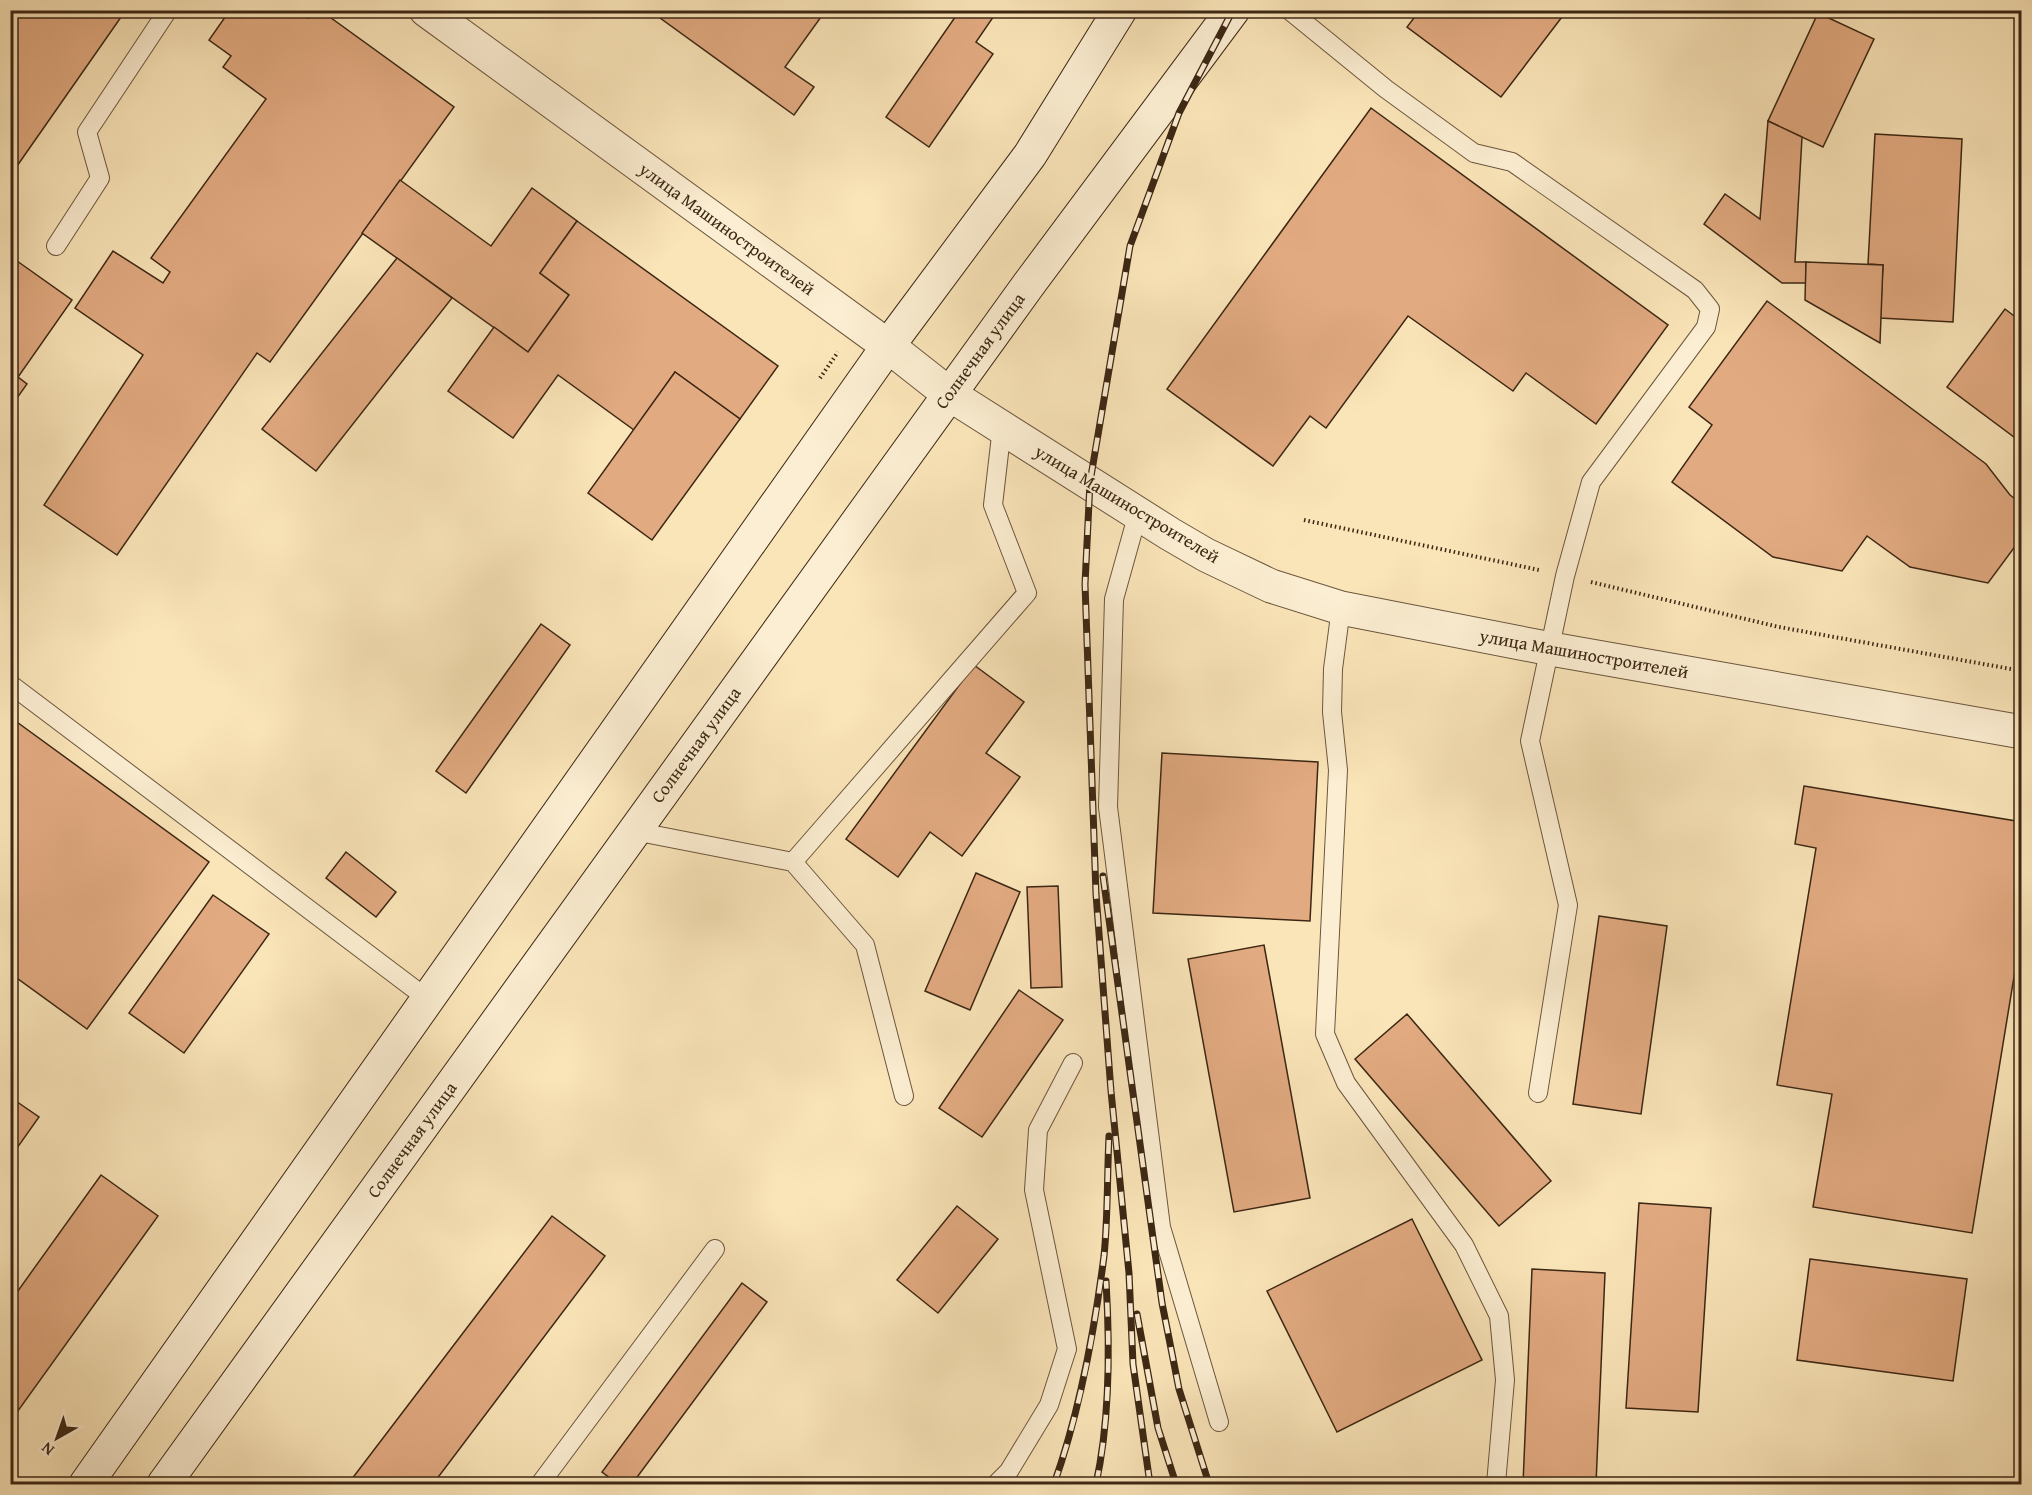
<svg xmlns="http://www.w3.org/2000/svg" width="2032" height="1495" font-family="'Gentium Book Plus',serif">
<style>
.building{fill:#e2aa81;stroke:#3c2714;stroke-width:1.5}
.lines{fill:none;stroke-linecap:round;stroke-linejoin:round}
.service-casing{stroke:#6c563d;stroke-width:20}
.minor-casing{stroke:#6c563d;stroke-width:35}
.tertiary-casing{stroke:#6c563d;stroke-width:35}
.secondary-casing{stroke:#3c2714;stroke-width:35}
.path{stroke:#3c2714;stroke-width:4;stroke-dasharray:1.5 3;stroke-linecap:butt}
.service{stroke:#fceed2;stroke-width:18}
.minor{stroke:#fceed2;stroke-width:33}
.tertiary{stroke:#fceed2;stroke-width:33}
.secondary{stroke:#fceed2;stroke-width:33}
.rail-casing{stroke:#3c2714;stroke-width:7}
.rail{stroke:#fceed2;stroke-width:4.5;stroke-dasharray:14;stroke-linecap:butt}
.labels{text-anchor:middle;stroke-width:4.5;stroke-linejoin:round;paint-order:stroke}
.street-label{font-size:18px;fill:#3c2714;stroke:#fceed2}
</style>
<rect width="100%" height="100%" fill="#fae5b9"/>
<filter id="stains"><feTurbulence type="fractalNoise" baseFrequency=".00333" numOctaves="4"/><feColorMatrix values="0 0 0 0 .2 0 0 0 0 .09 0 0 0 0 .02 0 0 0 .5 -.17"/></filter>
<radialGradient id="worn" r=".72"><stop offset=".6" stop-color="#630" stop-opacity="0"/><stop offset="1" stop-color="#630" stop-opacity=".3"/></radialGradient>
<g class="building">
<path d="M10 10H126L10 176Z"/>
<path d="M230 10H299L308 18 313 10H320L454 107 270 362 257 353 117 555 44 505 143 355 75 308 113 251 163 283 170 272 151 258 266 99 223 67 231 56 209 40Z"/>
<path d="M649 10H826L785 67 814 87 794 115Z"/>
<path d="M960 10H998L976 42 993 54 929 147 886 117Z"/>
<path d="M1420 10H1562L1565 13 1501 97 1407 27Z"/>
<path d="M1818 13 1874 39 1823 147 1768 121Z"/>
<path d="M1371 108 1668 325 1596 424 1526 373 1513 391 1408 316 1326 428 1310 416 1273 466 1167 389Z"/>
<path d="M1768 121 1802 137 1795 262H1806V283H1782L1704 224 1725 194 1760 219Z"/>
<path d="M1875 134 1962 139 1953 322 1880 318 1883 265 1868 264Z"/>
<path d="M400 180 491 246 532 188 577 221 540 273 569 295 528 352 362 233Z"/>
<path d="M577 221 778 366 740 419 675 372 634 430 558 375 513 438 448 391 494 327 528 352 569 295 540 273Z"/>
<path d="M10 256 72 300 18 377 27 384 10 408Z"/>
<path d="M397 258 452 298 316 471 262 429Z"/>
<path d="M1806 262 1883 265 1880 343 1805 300Z"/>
<path d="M1767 301 1986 464 2010 495 2022 504V537L1988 583 1910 567 1867 536 1842 571 1773 557 1672 482 1712 425 1689 407Z"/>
<path d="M2005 309 2022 322V443L1947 387Z"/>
<path d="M675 372 740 419 652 540 588 493Z"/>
<path d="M541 624 570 645 466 793 436 771Z"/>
<path d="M974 665 1024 702 986 753 1020 777 962 856 930 832 898 877 846 839Z"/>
<path d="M10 717 209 862 87 1029 10 973Z"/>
<path d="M1162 753 1318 762 1310 921 1153 913Z"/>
<path d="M1804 786 2022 822V928L1972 1233 1813 1207 1832 1094 1777 1085 1816 848 1795 844Z"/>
<path d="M346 852 396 892 376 917 326 878Z"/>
<path d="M976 873 1020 892 970 1010 925 991Z"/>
<path d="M1058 886 1062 987 1031 988 1027 887Z"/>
<path d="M213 895 269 934 184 1053 129 1013Z"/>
<path d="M1599 916 1667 926 1641 1114 1573 1104Z"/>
<path d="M1264 945 1310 1198 1234 1212 1188 959Z"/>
<path d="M1019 990 1063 1020 982 1137 939 1108Z"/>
<path d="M1407 1014 1551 1181 1499 1226 1355 1059Z"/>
<path d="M10 1097 39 1117 10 1158Z"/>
<path d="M101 1175 158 1216 10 1422V1302Z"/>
<path d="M1639 1203 1711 1208 1698 1412 1626 1408Z"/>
<path d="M957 1206 998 1239 938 1313 897 1280Z"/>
<path d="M552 1216 605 1256 433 1484H348Z"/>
<path d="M1412 1219 1482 1360 1337 1432 1267 1291Z"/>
<path d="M1810 1259 1967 1279 1953 1381 1797 1360Z"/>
<path d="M1532 1269 1605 1273 1596 1484H1523Z"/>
<path d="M742 1283 767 1302 632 1484H618L602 1472Z"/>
</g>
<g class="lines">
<defs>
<g id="service">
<path d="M1289 10 1386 89 1474 153 1512 162 1695 290 1710 309 1706 327 1591 482 1565 576 1530 741 1568 905 1538 1093"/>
<path d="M56 246 100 178 87 132 168 10"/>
<path d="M1138 513 1114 599 1108 807 1161 1227 1219 1422"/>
<path d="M1341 608 1333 669 1332 712 1338 770 1325 1034 1346 1083 1464 1245 1499 1316 1505 1380 1496 1484"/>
<path d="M10 684 429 1000"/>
<path d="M634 831 793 862 865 945 904 1096"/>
<path d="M793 862 1027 593 993 505 1002 427"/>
<path d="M540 1484 715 1249"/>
<path d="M996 1484 1009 1471 1049 1405 1067 1349 1034 1190 1038 1130 1073 1063"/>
</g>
<path id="minor" d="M426 10 888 346"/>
<path id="tertiary" d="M888 346 949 394 1170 534 1206 555 1271 586 1341 608 1551 649 2022 732"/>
<g id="secondary">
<path d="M86 1484 888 346 1030 155 1120 10"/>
<path d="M164 1484 1029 284 1233 10"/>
</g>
</defs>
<use href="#service" class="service-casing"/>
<use href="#minor" class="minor-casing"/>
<use href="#tertiary" class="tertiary-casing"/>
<use href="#secondary" class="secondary-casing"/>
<g class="path">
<path d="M820 378 838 352"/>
<path d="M1304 520 1539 570"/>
<path d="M1591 582 1779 627 2022 671"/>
</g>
<use href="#service" class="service"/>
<use href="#minor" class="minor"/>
<use href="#tertiary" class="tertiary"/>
<use href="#secondary" class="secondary"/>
<defs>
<g id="rail">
<path d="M1103 876 1162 1303 1179 1389 1209 1484"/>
<path d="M1137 1314 1158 1428 1176 1484"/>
<path d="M1054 1484C1080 1411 1094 1334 1104 1256 1108 1217 1107 1176 1109 1136"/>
<path d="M1096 1484C1110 1420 1110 1346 1106 1281"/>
<path d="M1150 1484 1133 1364 1129 1273 1111 1091 1096 894 1085 584 1090 482 1130 246 1179 113 1233 10"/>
</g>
</defs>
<use href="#rail" class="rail-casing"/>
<use href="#rail" class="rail"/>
</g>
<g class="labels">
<g class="street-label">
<text transform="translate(727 229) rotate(36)" y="6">улица Машиностроителей</text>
<text transform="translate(980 351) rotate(-54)" y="6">Солнечная улица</text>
<text transform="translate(1127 504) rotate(31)" y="6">улица Машиностроителей</text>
<text transform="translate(1584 654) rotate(10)" y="6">улица Машиностроителей</text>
<text transform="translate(696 745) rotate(-54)" y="6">Солнечная улица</text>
<text transform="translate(412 1140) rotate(-54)" y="6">Солнечная улица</text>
</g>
</g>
<rect width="2032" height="1495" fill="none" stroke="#fae5b9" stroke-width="36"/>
<rect x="12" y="12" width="2008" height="1471" fill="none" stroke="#3c2714" stroke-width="3"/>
<rect x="18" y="18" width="1996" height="1459" fill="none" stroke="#3c2714" stroke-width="1.5"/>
<g transform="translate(57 1438) rotate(220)" stroke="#fceed2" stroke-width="4.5" paint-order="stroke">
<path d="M0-4.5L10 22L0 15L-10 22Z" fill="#3c2714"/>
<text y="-9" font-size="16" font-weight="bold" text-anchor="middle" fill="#3c2714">N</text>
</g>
<rect width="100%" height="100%" filter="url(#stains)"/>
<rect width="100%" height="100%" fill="url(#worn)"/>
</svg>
